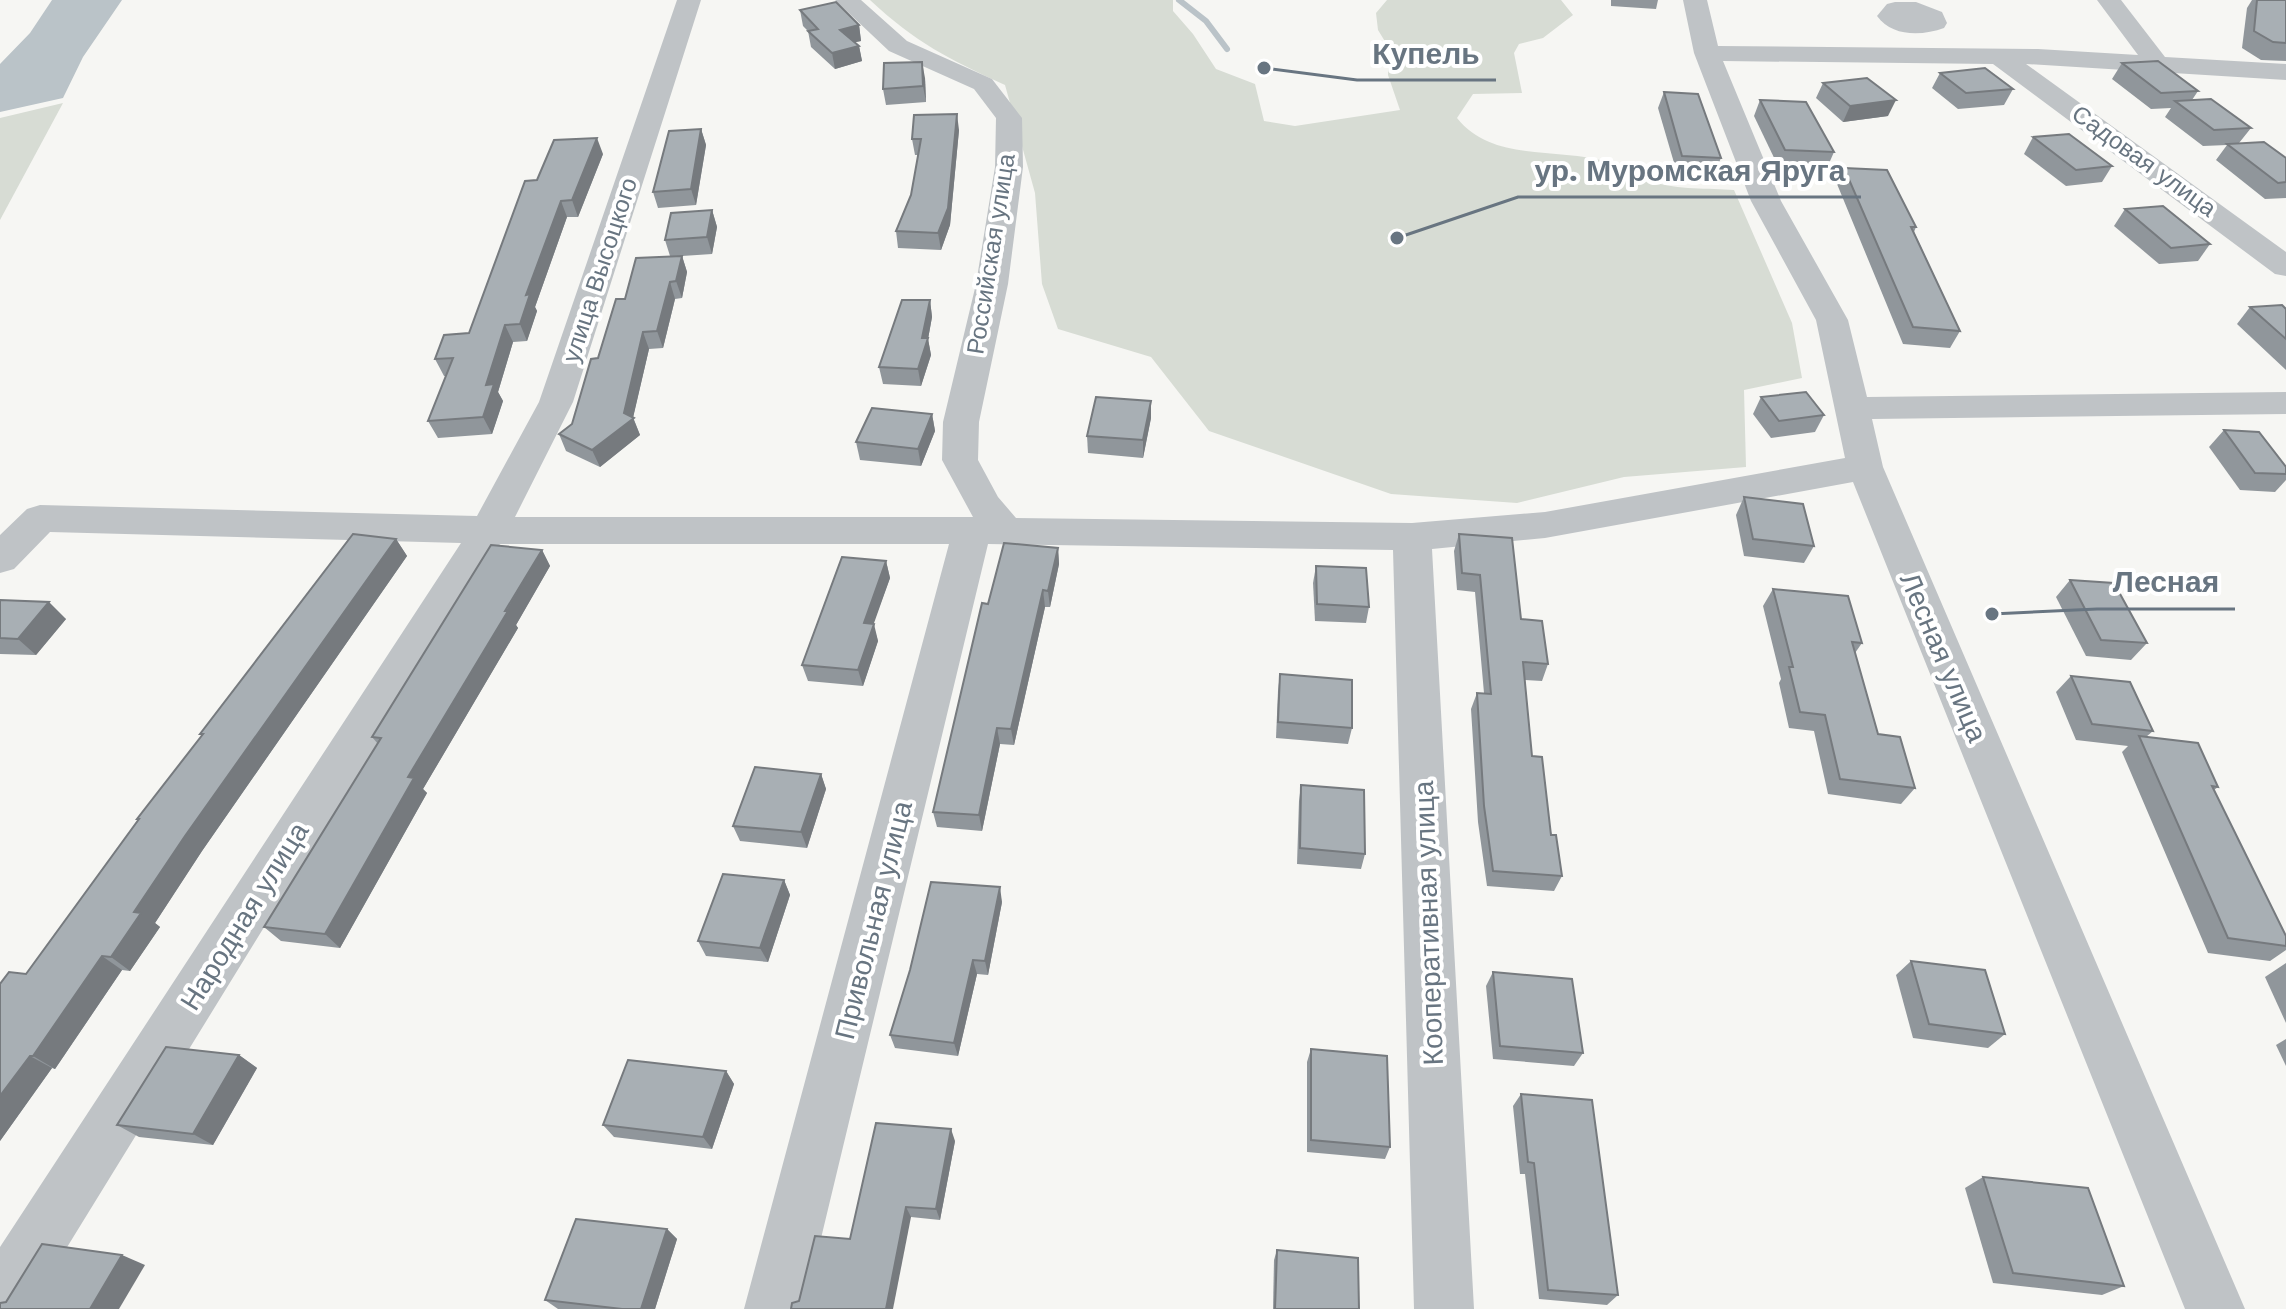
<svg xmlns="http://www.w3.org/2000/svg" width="2286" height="1309" font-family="'Work Sans',sans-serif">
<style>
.green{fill:#d7dcd4}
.water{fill:#bac3c8}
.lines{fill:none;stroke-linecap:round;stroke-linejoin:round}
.stream{stroke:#bac3c8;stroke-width:6}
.minor{fill:#bfc3c6;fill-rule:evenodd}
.wall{fill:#90969b}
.shaded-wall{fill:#767a7e}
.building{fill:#a8afb4;stroke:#767a7e;stroke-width:2}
.labels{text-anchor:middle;stroke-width:8;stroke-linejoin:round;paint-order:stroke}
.far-street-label{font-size:24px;fill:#687581;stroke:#fff}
.street-label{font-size:28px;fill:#687581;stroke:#fff}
.leader{fill:none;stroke:#687581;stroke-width:3}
.callout-dot{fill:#687581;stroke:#fff;stroke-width:3}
.callout-label{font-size:30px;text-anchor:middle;font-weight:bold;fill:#687581;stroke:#fff;stroke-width:8;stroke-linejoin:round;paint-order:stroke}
</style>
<rect width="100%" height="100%" fill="#f6f6f3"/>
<g class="green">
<path d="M870 0H1173V11L1193 34 1216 69 1255 84 1264 121 1295 126 1400 110 1388 75 1389 48 1378 30 1376 13 1387 0H1561L1573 15 1543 38 1519 44 1514 53 1522 93 1473 94 1457 118C1493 163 1558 147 1608 162 1624 167 1638 177 1654 182 1677 190 1709 188 1734 190L1792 323 1802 378 1744 390 1746 467 1624 477 1517 503 1391 494 1209 431 1151 357 1058 329 1042 284 1035 193 1005 85C949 59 916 43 870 0Z"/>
<path d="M63 103 0 220V118Z"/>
</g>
<path class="water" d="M52 0H122L83 57 63 98 0 112V64L30 33Z"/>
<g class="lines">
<path class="stream" d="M1179 0 1206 21 1227 49"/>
<g class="minor">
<path d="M677 0H701L573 402 515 517H973L942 460 943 422 976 284 995 167 996 118 974 89 889 51 835 0H861L907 41 992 79 1022 118 1023 167 1008 284 979 422 978 460 998 497 1016 518 1412 523 1545 512 1845 458 1816 320 1751 201 1694 53 1683 0H1707L1718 46 2038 49 2138 55 2097 0H2121L2165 57 2286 64V80L2026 64 2286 252V276L2275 274 1993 64 1723 61 1781 201 1848 320 1867 397 2286 392V414L1872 419 1883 467 2245 1309H2185L1853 482 1545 538 1432 549 1474 1309H1414L1393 550 988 544 804 1309H744L949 544H500L29 1309H0V1247L461 543 50 532 14 569 0 573V535L27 509 40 505 477 516 539 402Z"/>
<path d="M1895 2H1916L1942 12 1947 23 1944 28C1922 36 1892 37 1877 16L1887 4Z"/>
</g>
</g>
<g class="wall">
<path d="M1611 0H1658L1656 9 1611 6Z"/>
<path d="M2252 0H2286V61L2261 60 2242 48 2247 8Z"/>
<path d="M800 10 859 25 861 41 855 42 859 46 862 61 835 69 811 47 808 31 803 26Z"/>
<path d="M2122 63 2198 91 2192 100 2251 128 2239 143 2286 158V198L2265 199 2216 160 2227 145 2203 146 2165 117 2171 108 2151 109 2112 79Z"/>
<path d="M1940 73 2013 89 2004 105 1958 109 1932 88Z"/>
<path d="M925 78 926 102 886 105 883 89Z"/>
<path d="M1823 83 1888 116 1843 122 1816 98Z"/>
<path d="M1664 92 1721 158 1714 174 1677 173 1658 108Z"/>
<path d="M1760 100 1834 152 1827 168 1778 166 1754 116Z"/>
<path d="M701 129 706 145 696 205 658 208 653 192Z"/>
<path d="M959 130 950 225 941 250 898 248 896 231 911 195 918 155H915L912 139Z"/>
<path d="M2033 137 2112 166 2102 182 2066 186 2024 154Z"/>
<path d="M603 154 578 217H567L535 307 537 311 527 341 513 342 498 392 503 401 492 434 438 438 428 421 446 376H444L435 359 469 333 537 180Z"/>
<path d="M1844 168 1916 227 1914 232 1960 331 1950 348 1903 344 1837 184Z"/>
<path d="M2125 209 2210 244 2198 261 2159 264 2114 226Z"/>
<path d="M712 210 717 227 712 254 682 256 687 272 682 298 675 299 663 348 649 349 633 417 640 435 600 467 566 451 559 434 572 424 625 299 670 256 665 240Z"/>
<path d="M930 300 932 317 928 339 931 355 921 386 883 384 879 367Z"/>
<path d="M2250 307 2286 309V370L2237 324Z"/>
<path d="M1761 397 1824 415 1815 432 1771 438 1753 414Z"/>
<path d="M932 414 935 431 921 466 860 460 856 442Z"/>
<path d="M1151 418 1143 458 1088 453 1087 436Z"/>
<path d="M2224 430 2286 467V480L2275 492 2240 490 2209 447Z"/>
<path d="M1744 497 1814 546 1804 563 1744 556 1736 515Z"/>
<path d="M1459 534 1521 619 1548 664 1542 681 1525 680 1532 756 1562 876 1554 891 1487 886 1478 822 1471 709 1477 693H1484L1475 592 1457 590 1454 551Z"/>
<path d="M396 539 407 556 202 851 155 923 160 927 130 971 122 970 55 1069 52 1068 0 1141 26 974 138 820 137 819 202 736 200 734Z"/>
<path d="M1058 548 1059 564 1050 607H1045L1014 745 1000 744 982 831 937 827 933 812Z"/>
<path d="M542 550 550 566 516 625 518 628 423 789 427 793 340 948 281 941 264 927 378 744 372 737Z"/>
<path d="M886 561 890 578 873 624 878 641 863 686 808 681 802 665Z"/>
<path d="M1316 566 1369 607 1366 623 1315 621 1313 583Z"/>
<path d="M2070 580 2147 643 2131 660 2086 656 2056 597Z"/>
<path d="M1773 589 1862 643 1855 653 1878 734 1915 788 1901 804 1828 794 1814 731 1789 728 1779 683 1781 679 1763 606Z"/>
<path d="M0 600 66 619 36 655 0 654Z"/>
<path d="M1280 674 1352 728 1348 744 1276 738 1278 691Z"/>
<path d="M2071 676 2153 731 2146 737 2218 787 2214 790 2286 936V950L2270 961 2208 953 2122 752 2128 746 2076 740 2056 692Z"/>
<path d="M821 774 826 789 807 848 740 841 733 826Z"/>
<path d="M1301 785 1365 854 1361 869 1297 864 1299 801Z"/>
<path d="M784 880 790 895 768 962 706 956 698 941Z"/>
<path d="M1002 902 988 975 977 974 958 1056 895 1048 890 1035Z"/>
<path d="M1911 961 2005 1034 1988 1048 1913 1038 1896 975Z"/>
<path d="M2286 963V1023L2265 977Z"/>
<path d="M1493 972 1583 1053 1574 1066 1493 1059 1486 986Z"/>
<path d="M2286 1039V1066L2276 1045Z"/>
<path d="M1311 1049 1390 1147 1385 1159 1307 1152V1062Z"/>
<path d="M239 1055 257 1068 213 1145 139 1137 117 1125Z"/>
<path d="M726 1071 734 1084 712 1149 614 1137 603 1125Z"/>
<path d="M1521 1094 1618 1295 1607 1305 1539 1299 1525 1174H1520L1513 1106Z"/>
<path d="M955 1141 940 1220 911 1217 799 1301 850 1239Z"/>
<path d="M1983 1177 2124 1286 2102 1295 1993 1283 1965 1188Z"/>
<path d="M667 1229 677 1239 655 1309H558L545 1300Z"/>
<path d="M1277 1250 1359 1309H1273L1274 1260Z"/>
</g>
<g class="shaded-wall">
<path d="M859 25 861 41 842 45 840 30Z"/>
<path d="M859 46 862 61 835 69 832 53Z"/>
<path d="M922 62 925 78 926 102 923 86Z"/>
<path d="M1896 100 1888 116 1843 122 1850 106Z"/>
<path d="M957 114 959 130 950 225 941 250 938 233Z"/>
<path d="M701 129 706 145 696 205 691 189Z"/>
<path d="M597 138 603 154 578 217 572 200Z"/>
<path d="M561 201 567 217 535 307 537 311 527 341 520 324 526 295Z"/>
<path d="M712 210 717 227 712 254 707 237Z"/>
<path d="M682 256 687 272 682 298 676 281Z"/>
<path d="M670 282 675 299 663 348 657 331Z"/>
<path d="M930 300 932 317 928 339 931 355 921 386 918 369 922 338Z"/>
<path d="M505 325 513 342 498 392 503 401 492 434 483 417 486 385Z"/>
<path d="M643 332 649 349 633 418 640 435 600 467 592 450 624 413Z"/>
<path d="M1151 401V418L1143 458V440Z"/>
<path d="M932 414 935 431 921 466 918 449Z"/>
<path d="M396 539 407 556 202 851 155 923 160 927 130 971 111 957 134 912 185 836Z"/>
<path d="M1058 548 1059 564 1050 607 1048 591Z"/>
<path d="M542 550 550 566 516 625 518 628 423 789 427 793 340 948 325 934 408 777Z"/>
<path d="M886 561 890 578 868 640 864 623Z"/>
<path d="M1043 590 1045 607 1014 745 1011 729Z"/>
<path d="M49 602 66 619 36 655 18 639Z"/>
<path d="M874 624 878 641 863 686 858 670Z"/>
<path d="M997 728 1000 744 982 831 979 815Z"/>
<path d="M821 774 826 789 807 848 801 832Z"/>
<path d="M784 880 790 895 768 962 760 948Z"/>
<path d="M1000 887 1002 902 988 975 985 961Z"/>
<path d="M102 956 122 970 55 1069 33 1056Z"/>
<path d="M973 960 977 974 958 1056 954 1043Z"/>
<path d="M239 1055 257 1068 213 1145 193 1134Z"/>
<path d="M30 1056 52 1068 0 1141V1096Z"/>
<path d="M726 1071 734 1084 712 1149 703 1137Z"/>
<path d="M951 1129 955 1141 940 1220 936 1209Z"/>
<path d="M906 1207 911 1217 893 1309H886Z"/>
<path d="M667 1229 677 1239 655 1309H641Z"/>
<path d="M122 1255 145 1265 119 1309H90Z"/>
</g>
<g class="building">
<path d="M2257 0H2286V43L2273 42 2254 31Z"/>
<path d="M836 2 859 25 840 30 859 46 832 53 808 31 818 29 800 10Z"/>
<path d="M2158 61 2198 91 2161 93 2122 63Z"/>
<path d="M922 62 923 86 883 89 884 63Z"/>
<path d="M1985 68 2013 89 1966 93 1940 73Z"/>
<path d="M1867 78 1896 100 1850 106 1823 83Z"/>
<path d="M1664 92 1698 94 1721 158 1682 156Z"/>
<path d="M2211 99 2251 128 2214 130 2175 101Z"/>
<path d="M1760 100 1806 102 1834 152 1785 150Z"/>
<path d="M957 114 948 208 938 233 896 231 911 195 921 139H912L914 115Z"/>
<path d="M701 129 691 189 653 192 669 131Z"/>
<path d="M2069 134 2112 166 2076 170 2033 137Z"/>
<path d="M597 138 572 200 561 201 526 295 530 294 520 324 505 325 486 385 494 384 483 417 428 421 453 358 435 359 444 335 469 333 525 181 537 180 554 140Z"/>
<path d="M2264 142 2286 158V182L2278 183 2227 144Z"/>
<path d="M1844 168 1887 170 1916 227H1911L1960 331 1913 327Z"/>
<path d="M2163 206 2210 244 2171 248 2125 209Z"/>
<path d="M712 210 707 237 665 240 671 213Z"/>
<path d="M682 256 676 281 670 282 657 331 643 332 624 413 634 418 592 450 559 434 572 424 591 359 598 358 616 299H625L636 258Z"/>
<path d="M902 300H930L922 338H928L918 369 879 367Z"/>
<path d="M2282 305 2286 309V339L2250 307Z"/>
<path d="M1806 392 1824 415 1779 421 1761 397Z"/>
<path d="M1096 397 1151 401 1143 440 1087 436Z"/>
<path d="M872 408 932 414 918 449 856 442Z"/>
<path d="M2224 430 2259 432 2286 467V474L2255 473Z"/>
<path d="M1744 497 1803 504 1814 546 1753 539Z"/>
<path d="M353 534 396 539 185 836 134 912 141 913 111 957 102 956 33 1056H30L0 1096V984L9 972 26 974 139 819H137L203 734H200Z"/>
<path d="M1459 534 1512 538 1521 619 1542 621 1548 664 1523 662 1532 756 1542 757 1551 835H1556L1562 876 1493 871 1484 806 1477 693 1491 694 1480 575 1462 573Z"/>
<path d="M1004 543 1058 548 1048 591 1043 590 1011 729 997 728 979 815 933 812 982 603 988 604Z"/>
<path d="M491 545 542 550 505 611H508L408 777 414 778 325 934 264 927 381 738 372 737Z"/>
<path d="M842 557 886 561 864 623 874 624 858 670 802 665Z"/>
<path d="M1316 566 1366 568 1369 607 1317 604Z"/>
<path d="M2070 580 2114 583 2147 643 2101 640Z"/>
<path d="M1773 589 1848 596 1862 643 1852 642 1878 734 1900 737 1915 788 1840 779 1825 715 1800 712 1789 667H1793Z"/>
<path d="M0 600 49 602 18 639 0 638Z"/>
<path d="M1280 674 1352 680V728L1278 722Z"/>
<path d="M2071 676 2130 682 2153 731 2092 724Z"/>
<path d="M2139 736 2198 743 2218 787 2212 786 2286 936V946L2228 938Z"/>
<path d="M755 767 821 774 801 832 733 826Z"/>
<path d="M1301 785 1364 790 1365 854 1300 848Z"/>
<path d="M723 874 784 880 760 948 698 941Z"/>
<path d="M931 882 1000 887 985 961 973 960 954 1043 890 1035 910 970Z"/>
<path d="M1911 961 1985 970 2005 1034 1929 1024Z"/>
<path d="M1493 972 1572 979 1583 1053 1500 1046Z"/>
<path d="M166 1047 239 1055 193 1134 117 1125Z"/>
<path d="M1311 1049 1387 1056 1390 1147 1311 1140Z"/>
<path d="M628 1060 726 1071 703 1137 603 1125Z"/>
<path d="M1521 1094 1592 1100 1618 1295 1548 1290 1534 1163 1528 1162Z"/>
<path d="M876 1123 951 1129 936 1209 906 1207 886 1309H791L792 1303 799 1301 815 1236 850 1239Z"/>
<path d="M1983 1177 2088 1188 2124 1286 2013 1273Z"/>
<path d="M576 1219 667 1229 641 1309H622L545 1300Z"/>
<path d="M42 1244 122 1255 90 1309H0V1303L6 1302Z"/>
<path d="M1277 1250 1358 1258 1359 1309H1275Z"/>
</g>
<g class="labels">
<g class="far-street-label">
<text transform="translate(2144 161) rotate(36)" y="8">Садовая улица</text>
<text transform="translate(991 254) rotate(-81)" y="8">Российская улица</text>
<text transform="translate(600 270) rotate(-72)" y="8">улица Высоцкого</text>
</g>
<g class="street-label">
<text transform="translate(1944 657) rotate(67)" y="10">Лесная улица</text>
<text transform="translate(244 916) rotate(-58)" y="10">Народная улица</text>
<text transform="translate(873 920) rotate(-76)" y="10">Привольная улица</text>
<text transform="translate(1428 923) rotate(-92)" y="10">Кооперативная улица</text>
</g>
</g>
<path class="leader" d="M1264 68L1357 80H1496M1397 238L1518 197H1861M1992 614L2097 609H2235"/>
<g class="callout-dot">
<circle cx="1264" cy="68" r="8"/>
<circle cx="1397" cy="238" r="8"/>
<circle cx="1992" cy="614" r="8"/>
</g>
<g class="callout-label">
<text x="1426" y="64">Купель</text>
<text x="1690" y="181">ур. Муромская Яруга</text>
<text x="2166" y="592">Лесная</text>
</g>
</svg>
